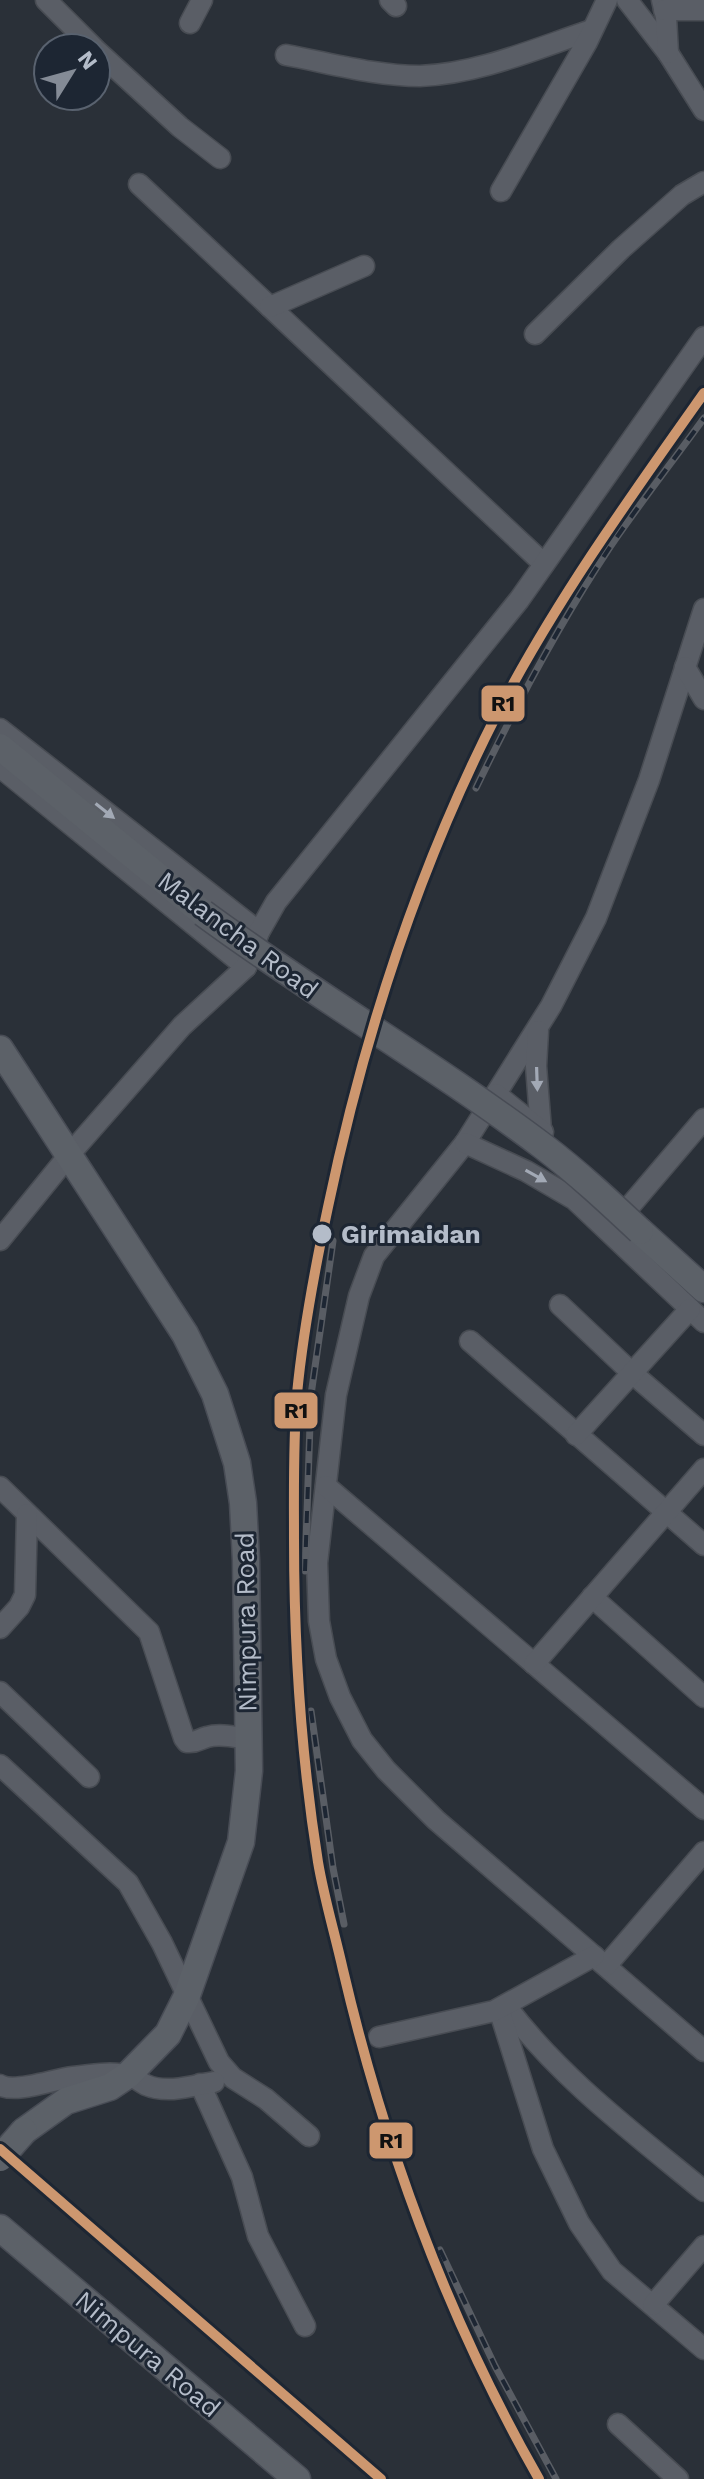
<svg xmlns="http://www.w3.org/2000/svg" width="704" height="2479" font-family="'Work Sans',sans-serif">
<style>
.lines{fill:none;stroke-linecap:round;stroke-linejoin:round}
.minor-casing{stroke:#484c53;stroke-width:23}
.major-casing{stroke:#484c55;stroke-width:29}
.minor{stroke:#5a5e66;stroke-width:20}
.major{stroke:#5c6168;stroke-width:26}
.rail-casing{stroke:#595d64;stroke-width:7}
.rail{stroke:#1d2633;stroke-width:4;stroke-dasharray:12;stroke-linecap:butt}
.major-bridge-casing{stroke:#484c55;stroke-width:29;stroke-linecap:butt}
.major-bridge{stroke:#5c6168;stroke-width:26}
.rail-1-casing{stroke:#1d2633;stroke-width:16}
.rail-1{stroke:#cd976f;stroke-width:10}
.oneway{fill:#a2a9b5}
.stop-dot{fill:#b4bcc9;stroke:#1d2633;stroke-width:3}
.labels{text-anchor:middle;stroke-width:6;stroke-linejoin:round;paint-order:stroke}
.street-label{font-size:26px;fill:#b4bcc9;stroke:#1d2633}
.stop-label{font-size:26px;font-weight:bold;fill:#b4bcc9;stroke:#1d2633;text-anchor:start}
.line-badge{stroke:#1d2633;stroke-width:3}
.pale-badge-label{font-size:22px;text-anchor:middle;font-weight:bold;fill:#111}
</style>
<rect width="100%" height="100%" fill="#2a3038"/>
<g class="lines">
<defs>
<g id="minor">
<path d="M46 0 94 48"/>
<path d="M390 0 396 6"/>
<path d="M627 0 668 53 704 110"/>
<path d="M662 0 666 17 668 53"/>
<path d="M664 10H704"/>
<path d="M190 23 202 0"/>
<path d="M96 50 180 127 220 158"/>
<path d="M286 55C330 63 375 76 420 76 479 74 537 48 592 30"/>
<path d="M139 184 544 564"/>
<path d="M501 191 587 42 607 0"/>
<path d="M270 307 364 266"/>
<path d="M535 334 621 249 682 195 704 182"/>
<path d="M704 609 649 780 596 918 551 1006 465 1143 374 1256 359 1296 336 1395 317 1563 319 1621 326 1659 340 1697 362 1740 386 1770 436 1820 704 2051"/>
<path d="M685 667 704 699"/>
<path d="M0 729 259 932"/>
<path d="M0 767 246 967"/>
<path d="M538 1031 536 1066 541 1130"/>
<path d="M496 1094 543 1132"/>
<path d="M465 1143 526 1171 574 1199 704 1322"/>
<path d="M630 1206 704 1119"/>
<path d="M0 1240 69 1155 182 1026 246 967 259 932 276 902 519 600 704 337"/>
<path d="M560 1305 632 1373 704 1435"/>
<path d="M470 1341 704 1545"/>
<path d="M576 1435 690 1309"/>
<path d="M326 1486 704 1809"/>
<path d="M0 1487 149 1632 184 1738 187 1742C197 1743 199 1739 207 1737 220 1733 235 1737 248 1739"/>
<path d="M592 1597 704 1697"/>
<path d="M0 1628 19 1607 25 1595 27 1514"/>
<path d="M534 1664 704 1469"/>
<path d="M0 1692 89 1777"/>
<path d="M0 1765 128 1883 162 1943 219 2062 233 2078 266 2099 309 2136"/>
<path d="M606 1966 704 1852"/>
<path d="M506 2006C560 2078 635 2134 704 2191"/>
<path d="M499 2009 543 2149 579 2223 612 2271 704 2349"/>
<path d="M379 2037 494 2011 594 1956"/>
<path d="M200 2084 242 2177 258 2236 305 2326"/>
<path d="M0 2085C15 2094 54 2079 73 2077 90 2075 113 2071 129 2076 135 2077 140 2082 146 2085 167 2094 192 2086 214 2082"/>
<path d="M653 2305 704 2246"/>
<path d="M618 2424 678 2479"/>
</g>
<g id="major">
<path d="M0 747 203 913"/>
<path d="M0 1049 185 1334 215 1394 237 1463 243 1503 246 1560 249 1771 241 1842 186 1998 168 2034 128 2075 110 2087 66 2101 24 2131"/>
<path d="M640 1231 704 1289"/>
<path d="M0 2228 297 2479"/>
</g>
</defs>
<use href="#minor" class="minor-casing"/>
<use href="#major" class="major-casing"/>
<use href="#minor" class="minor"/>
<use href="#major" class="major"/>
<defs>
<g id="rail">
<path d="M476 788C516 705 559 624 610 547 640 503 673 461 704 418"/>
<path d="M305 1571 311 1395 333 1241"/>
<path d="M311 1711 333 1868 344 1924"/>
<path d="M0 2149 381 2479"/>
<path d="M440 2250 495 2366 556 2479"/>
<path d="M539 2479C448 2320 385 2149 343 1970 335 1934 324 1898 318 1862 301 1755 294 1647 294 1539 294 1491 293 1442 297 1394 303 1331 315 1268 328 1207 364 1035 418 868 498 712 557 599 631 496 704 393"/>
</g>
</defs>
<use href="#rail" class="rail-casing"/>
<use href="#rail" class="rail"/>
<defs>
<g id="major-bridge">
<path d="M203 913C314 995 434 1064 544 1147 578 1173 609 1202 640 1231"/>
<path d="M0 2158 24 2131"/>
</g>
</defs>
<use href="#major-bridge" class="major-bridge-casing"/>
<use href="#major-bridge" class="major-bridge"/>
<defs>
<g id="rail-1">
<path d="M0 2149 381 2479"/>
<path d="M539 2479C448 2320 385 2149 343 1970 335 1934 324 1898 318 1862 301 1755 294 1647 294 1539 294 1491 293 1442 297 1394 303 1331 315 1268 328 1207 364 1035 418 868 498 712 557 599 631 496 704 393"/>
</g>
</defs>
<use href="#rail-1" class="rail-1-casing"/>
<use href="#rail-1" class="rail-1"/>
</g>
<defs><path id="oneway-solid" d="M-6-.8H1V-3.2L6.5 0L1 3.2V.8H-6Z" transform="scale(2)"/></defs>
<g class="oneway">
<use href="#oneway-solid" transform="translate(105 811) rotate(38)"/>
<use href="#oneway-solid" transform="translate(537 1079) rotate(88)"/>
<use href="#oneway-solid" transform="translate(536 1176) rotate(29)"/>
</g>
<circle class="stop-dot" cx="322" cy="1234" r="11"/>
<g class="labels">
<g class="street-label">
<text transform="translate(238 935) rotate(37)" y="9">Malancha Road</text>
<text transform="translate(246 1622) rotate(-91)" y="9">Nimpura Road</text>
<text transform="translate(148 2354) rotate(40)" y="9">Nimpura Road</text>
</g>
<g class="stop-label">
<text x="341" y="1243">Girimaidan</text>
</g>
</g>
<g class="line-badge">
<rect x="480" y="684" width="46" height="39" rx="8" fill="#cd976f"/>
<rect x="273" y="1391" width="46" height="39" rx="8" fill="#cd976f"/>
<rect x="368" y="2121" width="46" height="39" rx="8" fill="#cd976f"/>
</g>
<g class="pale-badge-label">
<text x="503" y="711">R1</text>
<text x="296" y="1418">R1</text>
<text x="391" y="2148">R1</text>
</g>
<g transform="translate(72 72) rotate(53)"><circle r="38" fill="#1d2633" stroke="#59626f" stroke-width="2"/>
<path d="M0-6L14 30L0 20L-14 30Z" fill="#848b96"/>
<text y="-12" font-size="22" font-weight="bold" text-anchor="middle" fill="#b4bcc9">N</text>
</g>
</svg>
